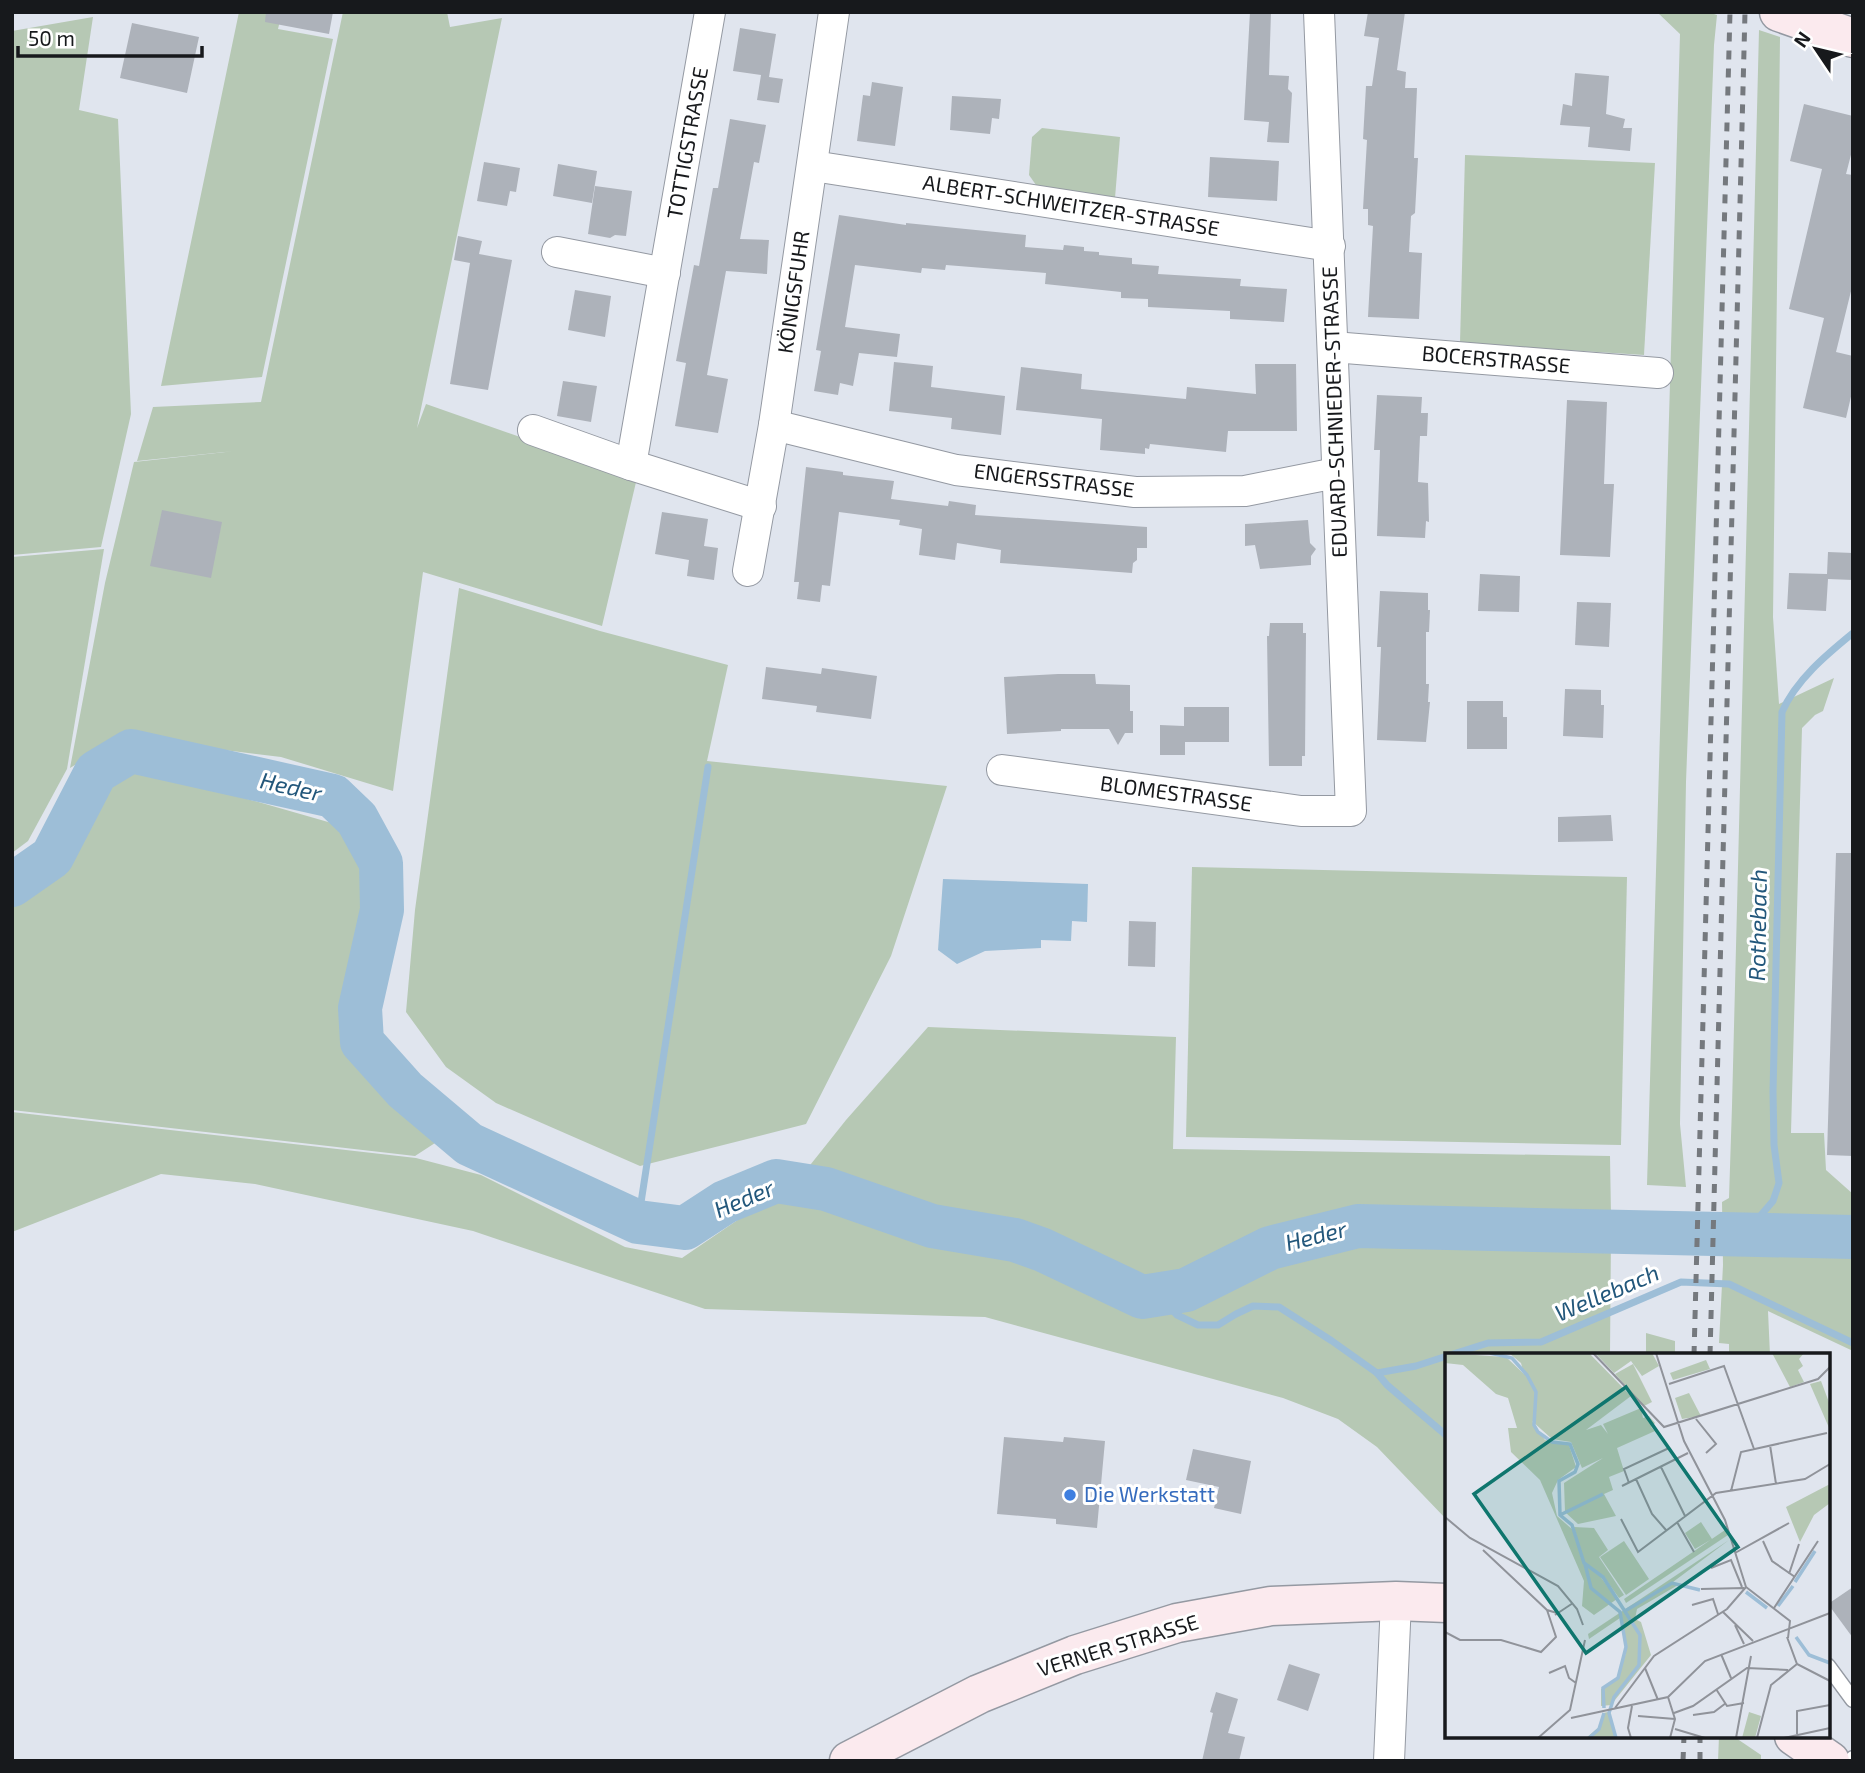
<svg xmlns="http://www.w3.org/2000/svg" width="1865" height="1773" font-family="'Exo 2',sans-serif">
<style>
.green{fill:#b6c8b4}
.water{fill:#9dbed7}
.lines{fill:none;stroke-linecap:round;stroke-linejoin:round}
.stream{stroke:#9dbed7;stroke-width:7}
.river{stroke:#9dbed7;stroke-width:44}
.building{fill:#adb2ba}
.service-casing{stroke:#9499a2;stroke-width:17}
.minor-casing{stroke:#9499a2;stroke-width:32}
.secondary-casing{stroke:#9499a2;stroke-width:41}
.service{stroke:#fff;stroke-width:14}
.minor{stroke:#fff;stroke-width:30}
.secondary{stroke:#fbeaee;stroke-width:38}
.rail{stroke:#75797e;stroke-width:5;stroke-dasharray:9 9;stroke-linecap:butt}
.shop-dot{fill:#3f7fe0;stroke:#fff;stroke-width:2.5}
.labels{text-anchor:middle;stroke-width:6;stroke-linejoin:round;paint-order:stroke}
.street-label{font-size:21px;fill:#17191c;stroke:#fff}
.shop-label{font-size:21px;fill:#366cbe;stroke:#fff;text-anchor:start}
.water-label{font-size:23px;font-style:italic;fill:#22577b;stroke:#fff}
.inset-river{fill:none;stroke:#9dbed7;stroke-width:3.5}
.inset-road{fill:none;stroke:#90939a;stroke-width:2}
.view{fill:#0f766e;fill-opacity:0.15;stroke:#0f766e;stroke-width:3.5}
.inset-edge{fill:none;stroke:#17191c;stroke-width:3.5}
</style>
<rect width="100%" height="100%" fill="#e0e5ee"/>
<g class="green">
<path d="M239 12H282L278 29 333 39 262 377 161 386Z"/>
<path d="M343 12H447L450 27 502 18 417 428 426 404 637 478 602 626 423 572 393 791 281 757 121 737 70 768 105 583 134 462 235 451 137 461 153 407 261 402Z"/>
<path d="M1657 12H1708L1717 15 1714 45 1686 782 1680 1124 1686 1187 1647 1185 1680 34Z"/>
<path d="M93 17 79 110 118 119 131 414 101 547 12 555V31Z"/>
<path d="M1759 30 1780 37 1773 617 1779 704 1834 678 1823 711 1815 715 1802 728 1791 1133H1824L1826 1170 1853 1194V1351L1768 1311 1770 1355H1729V1344L1719 1343 1723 1265 1722 1202 1729 1198 1732 1106Z"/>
<path d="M1042 128 1120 137 1115 198 1036 185 1029 175 1032 137Z"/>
<path d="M1465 155 1655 163 1644 355 1460 343Z"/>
<path d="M104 549 67 769 28 841 12 853V557Z"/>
<path d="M459 588 600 631 728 665 707 761 947 786 891 956 806 1124 640 1166 496 1103 446 1067 406 1012 415 910Z"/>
<path d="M132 766 349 828 364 870 363 911 349 1001 348 1047 435 1143 415 1156 12 1110V896L62 866 93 814 103 781Z"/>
<path d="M1192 867 1627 877 1621 1145 1186 1137Z"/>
<path d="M928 1027 1176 1037 1173 1149 1610 1156 1611 1216 1566 1214 1369 1215 1320 1223 1253 1245 1199 1274 1137 1289 1025 1231 933 1214 833 1178 803 1174 846 1120Z"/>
<path d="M12 1112 416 1158 481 1175 625 1247 682 1258 739 1219 782 1201 824 1203 930 1240 1014 1252 1140 1308 1211 1289 1268 1259 1332 1240 1376 1234 1611 1235 1610 1355H1447V1520L1377 1447 1338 1419 1283 1398 985 1317 705 1309 473 1231 255 1184 161 1174 12 1232Z"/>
<path d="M1646 1333 1675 1341V1355H1646Z"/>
<path d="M1719 1736H1733L1761 1755V1761H1718Z"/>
</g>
<path class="water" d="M943 879 1088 884 1087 922 1072 921 1071 941 1041 940V948L985 951 957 964 938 950Z"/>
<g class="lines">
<g class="stream">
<path d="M638 1222 708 767"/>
<path d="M1744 1235 1773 1201 1779 1183 1774 1145 1773 1092 1782 712C1796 680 1826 655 1853 633"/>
<path d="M1158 1295 1177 1315 1198 1325H1218L1236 1314 1253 1306 1279 1307 1332 1341 1377 1373 1416 1366 1447 1356"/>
<path d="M1450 1355 1488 1343 1541 1342 1681 1282 1729 1284 1853 1343"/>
<path d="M1377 1373 1387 1385 1447 1436"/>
</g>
<path class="river" d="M12 885 52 857 96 772 131 751 333 796 357 819 381 863 382 910 360 1008 362 1042 405 1090 469 1144 638 1222 685 1228 725 1202 776 1181 826 1189 932 1226 1015 1240 1043 1250 1142 1297 1186 1290 1270 1248 1358 1226 1853 1237"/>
</g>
<g class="building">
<path d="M266 12H333L329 34 265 22Z"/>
<path d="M1250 12H1271L1269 75 1289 76 1288 89 1292 93 1289 143 1267 142 1269 122 1244 120Z"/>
<path d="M1368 12H1405L1397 70 1406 72 1405 88H1417L1414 158H1418L1415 213 1411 216 1409 252 1422 253 1419 319 1368 317 1373 226 1368 225V209H1363L1367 140 1363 139 1366 86H1372L1379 38 1364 36Z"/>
<path d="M132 23 199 37 187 93 120 78Z"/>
<path d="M740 28 776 34 769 77 783 79 779 103 757 100 761 75 733 71Z"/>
<path d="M1575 73 1609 76 1606 114 1625 119 1623 128H1632L1630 151 1588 147 1590 127 1560 125 1563 104 1572 106Z"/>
<path d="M872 82 903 87 895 146 857 141 863 95 870 96Z"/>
<path d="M952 96 1001 99 999 119 992 118 990 134 950 130Z"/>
<path d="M1804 104 1853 116V147L1846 174 1853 175V283L1836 352 1853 356V388L1846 418 1803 408 1824 318 1789 309 1822 169 1790 161Z"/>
<path d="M730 119 766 125 759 163 754 162 740 239 769 240 768 252 767 274 726 271 707 375 728 379 718 433 675 426 686 363 676 361 694 265 699 266 713 188H718Z"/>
<path d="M1210 157 1279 161 1277 201 1208 197Z"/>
<path d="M484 162 520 168 516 192 510 191 507 206 477 201Z"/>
<path d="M558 164 597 171 592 203 553 196Z"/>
<path d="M595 186 632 191 626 236 615 235 610 238 588 234Z"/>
<path d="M839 215 906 225V223L1026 235 1025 247 1063 250 1064 245 1084 247V251L1099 252V255L1132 258V264L1159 266 1158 274 1241 279 1240 286 1287 289 1284 322 1230 319V311L1148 307V299L1121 298V292L1045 284 1046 273 946 265 945 270 922 268 921 273 855 265 845 327 900 334 897 357 859 353 853 386 840 383 838 395 814 391 821 351 816 350Z"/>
<path d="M458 236 482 241 479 254 512 260 488 390 450 384 470 263 454 260Z"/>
<path d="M575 290 611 296 605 337 568 330Z"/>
<path d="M894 362 933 366 931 387 1005 396 1001 435 951 429 952 418 889 411Z"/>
<path d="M1255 364H1296L1297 431H1228L1226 452 1150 444 1149 449 1145 448V454L1100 450 1102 419 1016 410 1021 367 1082 374 1081 389 1186 399 1187 387 1256 394Z"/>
<path d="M563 381 597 386 591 422 557 416Z"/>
<path d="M1377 395 1422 397 1421 413H1428L1427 436H1420L1418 482 1428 483 1429 522 1426 521 1425 538 1377 536 1380 450H1374Z"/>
<path d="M1567 400 1607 402 1604 484H1614L1610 557 1560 555Z"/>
<path d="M806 467 843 472V475L894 481 891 499 948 506 949 501 976 505 975 515 1147 527V548H1137V560L1133 563 1132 573 1000 563 1001 550 957 543 955 560 919 555 922 529 899 525 900 520 839 512 830 586 822 585 820 602 797 599 799 582H794Z"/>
<path d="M162 510 222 522 211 578 150 566Z"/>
<path d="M662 512 708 519 704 546 718 548 714 580 687 576 689 560 655 554Z"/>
<path d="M1308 520 1310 543 1316 549 1311 556V565L1260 569 1255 545 1245 546V524Z"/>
<path d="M1828 552 1853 553V580L1828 579 1826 611 1787 609 1789 573 1827 574Z"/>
<path d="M1480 574 1520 576 1519 612 1478 611Z"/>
<path d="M1380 591 1428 593V610H1430L1429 632H1426V684H1429L1428 702H1430L1426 742 1377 740 1381 647H1377Z"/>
<path d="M1577 602 1611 603 1609 647 1575 645Z"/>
<path d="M1270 623H1303V633H1306L1305 756H1302V766H1269L1267 636H1269Z"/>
<path d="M766 667 821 674 822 668 877 676 871 719 816 712 817 706 762 699Z"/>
<path d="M1058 674H1095L1096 684 1130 685V711H1133V733H1125L1118 745 1109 729H1061V731L1007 734 1004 677Z"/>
<path d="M1565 689 1601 690V705H1604L1603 738 1563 736Z"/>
<path d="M1467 701H1503V717H1507V749H1467Z"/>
<path d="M1184 707H1229V742H1185V755H1160V725L1184 726Z"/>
<path d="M1611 815 1613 841 1558 842V817Z"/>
<path d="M1836 853H1853V1156L1827 1155Z"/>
<path d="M1129 921 1156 922 1155 967 1128 966Z"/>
<path d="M1004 1437 1063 1442 1064 1437 1105 1441 1097 1528 1056 1524V1519L997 1514Z"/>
<path d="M1193 1449 1251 1461 1241 1514 1214 1508 1219 1487 1186 1480Z"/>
<path d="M1853 1587V1638L1828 1604Z"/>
<path d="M1289 1664 1320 1674 1308 1711 1277 1700Z"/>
<path d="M1216 1692 1238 1699 1228 1733 1245 1737 1239 1761H1202L1213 1713 1210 1712Z"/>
</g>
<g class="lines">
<defs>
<g id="service">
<path d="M1828 1666 1853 1700"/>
<path d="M1851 1761 1853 1758"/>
</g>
<g id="minor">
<path d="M710 12 631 465 761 506"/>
<path d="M813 166 1330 246"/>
<path d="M557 252 665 273"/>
<path d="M1333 347 1658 373"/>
<path d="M774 425 956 470 1135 492 1245 491 1336 473"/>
<path d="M533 430 631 465"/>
<path d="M748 571 774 425 834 12"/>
<path d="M1002 770 1301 811H1351L1319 12"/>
<path d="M1389 1761 1396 1601"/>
</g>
<g id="secondary">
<path d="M1779 12 1853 38"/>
<path d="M1794 1736 1830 1761"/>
<path d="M849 1761 979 1694 1075 1655 1177 1623 1271 1606 1396 1601 1447 1603"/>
</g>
</defs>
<use href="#service" class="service-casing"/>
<use href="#minor" class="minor-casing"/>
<use href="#secondary" class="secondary-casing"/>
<use href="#service" class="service"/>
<use href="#minor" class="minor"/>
<use href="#secondary" class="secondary"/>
<g class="rail">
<path d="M1694 1355 1730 12"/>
<path d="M1710 1355 1745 12"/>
<path d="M1683 1761 1684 1736"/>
<path d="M1700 1761V1736"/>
</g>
</g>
<circle class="shop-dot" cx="1070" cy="1495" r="7"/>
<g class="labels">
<g class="street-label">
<text transform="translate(688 143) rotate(-80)" y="7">TOTTIGSTRASSE</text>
<text transform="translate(1071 206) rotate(9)" y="7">ALBERT-SCHWEITZER-STRASSE</text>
<text transform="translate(794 292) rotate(-82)" y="7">KÖNIGSFUHR</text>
<text transform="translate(1496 360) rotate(5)" y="7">BOCERSTRASSE</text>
<text transform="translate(1335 412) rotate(-92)" y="7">EDUARD-SCHNIEDER-STRASSE</text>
<text transform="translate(1054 481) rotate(7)" y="7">ENGERSSTRASSE</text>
<text transform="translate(1176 794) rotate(8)" y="7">BLOMESTRASSE</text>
<text transform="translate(1118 1646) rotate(-17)" y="7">VERNER STRASSE</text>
</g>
<g class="shop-label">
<text x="1084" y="1502">Die Werkstatt</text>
</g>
<g class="water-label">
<text transform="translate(291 787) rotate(13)" y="8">Heder</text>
<text transform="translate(1758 925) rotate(-89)" y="8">Rothebach</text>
<text transform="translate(744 1199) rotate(-23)" y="8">Heder</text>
<text transform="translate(1316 1236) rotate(-14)" y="8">Heder</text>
<text transform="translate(1607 1293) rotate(-23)" y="8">Wellebach</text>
</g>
</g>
<g transform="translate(1445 1353)">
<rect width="385" height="385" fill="#e0e5ee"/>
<path d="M0 0 61 4 79 21 76 10 64 0H47H144L186 43 141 77 156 72 163 81 158 71 196 55 198 65 204 63 210 70 206 74 210 78 172 95 179 118 164 124 168 137 159 141 171 163 133 171 120 159 119 130 158 105 137 115 126 89 107 86 87 68 100 87 124 92 131 114 113 127 107 140 112 163 128 177 138 210 155 223 172 246 149 262 137 253 139 228 95 127 66 99 63 75H72L63 45 51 41 18 12 0 10ZM150 0H207L214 13 197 23 186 8 169 20ZM327 0H359L354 6 358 13 353 17 359 29 345 34ZM261 7 265 16 228 27 225 20ZM188 11 207 49 199 53 170 21ZM376 28 385 52V77L365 31ZM244 40 256 63 237 66 230 45ZM385 131V150L369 162 355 189 341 154ZM256 169 267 186 250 196 240 180ZM129 174 149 175 163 197 154 204 179 242 174 245 159 224 139 209ZM280 177 283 182 181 250 179 246ZM284 187 228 229 233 232 192 256 190 266 196 269 206 302 166 352 156 353V336L172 325 181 300 175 265 144 286 143 281ZM179 188 204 226 181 242 155 204ZM163 359 170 385H141L154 374 158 360ZM304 359 316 363 310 385H297Z" fill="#b6c8b4"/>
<path class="inset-river" d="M45 0 67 5 82 22 91 39 89 72 93 79 107 89 125 91 133 111 130 119 114 128 115 162 127 172 139 210 158 224 195 282 194 312 169 344 164 360 171 385M115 162 158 141M140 211 146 235 175 259 181 294 173 325 158 335 159 355M350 229 370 198M301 239 322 255M333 253 348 233M180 258 227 230 255 237M351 284 364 302 385 310M144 385 154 376 159 360"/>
<path class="inset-road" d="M148 0 219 74 373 26 385 14M211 0 239 88 280 167 301 234 345 268 343 285M224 31 279 13 309 96M251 66 271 91 261 100M325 92 331 131M216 114 240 163M191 126 207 161 221 177M184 130 179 116 224 95M177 133 243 100M286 138 296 99 382 80M0 164 25 185 113 233 132 256 138 272M176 166 193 199 271 140 360 126 385 111M232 169 249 199M318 188 327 208 350 224M38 197 102 257 112 260M290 200 344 170M266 215 286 207 297 234M344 221 354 191M256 236 299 235M247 252 268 246 273 261M329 255 373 188M278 259 308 288M110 262 128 250M290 272 299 291M0 279 15 287H56L96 299 111 284 102 257M342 284 352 311 385 328M276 301 286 325M200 315 213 347M104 320 120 313 124 325 131 330M271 336 282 353 299 350M223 344 230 366 225 385M170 355 209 303 282 256 301 234M229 360 248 353 302 315 343 317M248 362 269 359 281 350M193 363 230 366M126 365 223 344 260 308 385 260M230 376 260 385M352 381V358L385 352M93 385 125 357 140 287M186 385 183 375 187 353M291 385 306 303M312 385 326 332 352 311M339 385 385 375"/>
<path class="view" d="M181 34 293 194 141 300 29 141Z"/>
<rect width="385" height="385" class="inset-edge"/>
</g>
<rect width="1865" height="1773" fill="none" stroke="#17191c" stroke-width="28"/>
<g transform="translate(1816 49) rotate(305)" stroke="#ffffff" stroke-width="5" paint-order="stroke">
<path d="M0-5L12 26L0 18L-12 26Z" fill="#17191c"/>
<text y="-10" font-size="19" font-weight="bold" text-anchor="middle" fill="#17191c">N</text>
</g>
<path d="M18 46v10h184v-10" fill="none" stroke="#17191c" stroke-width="3.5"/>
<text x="28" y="46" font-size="21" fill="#17191c" stroke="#ffffff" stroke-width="5" paint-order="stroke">50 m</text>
</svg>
